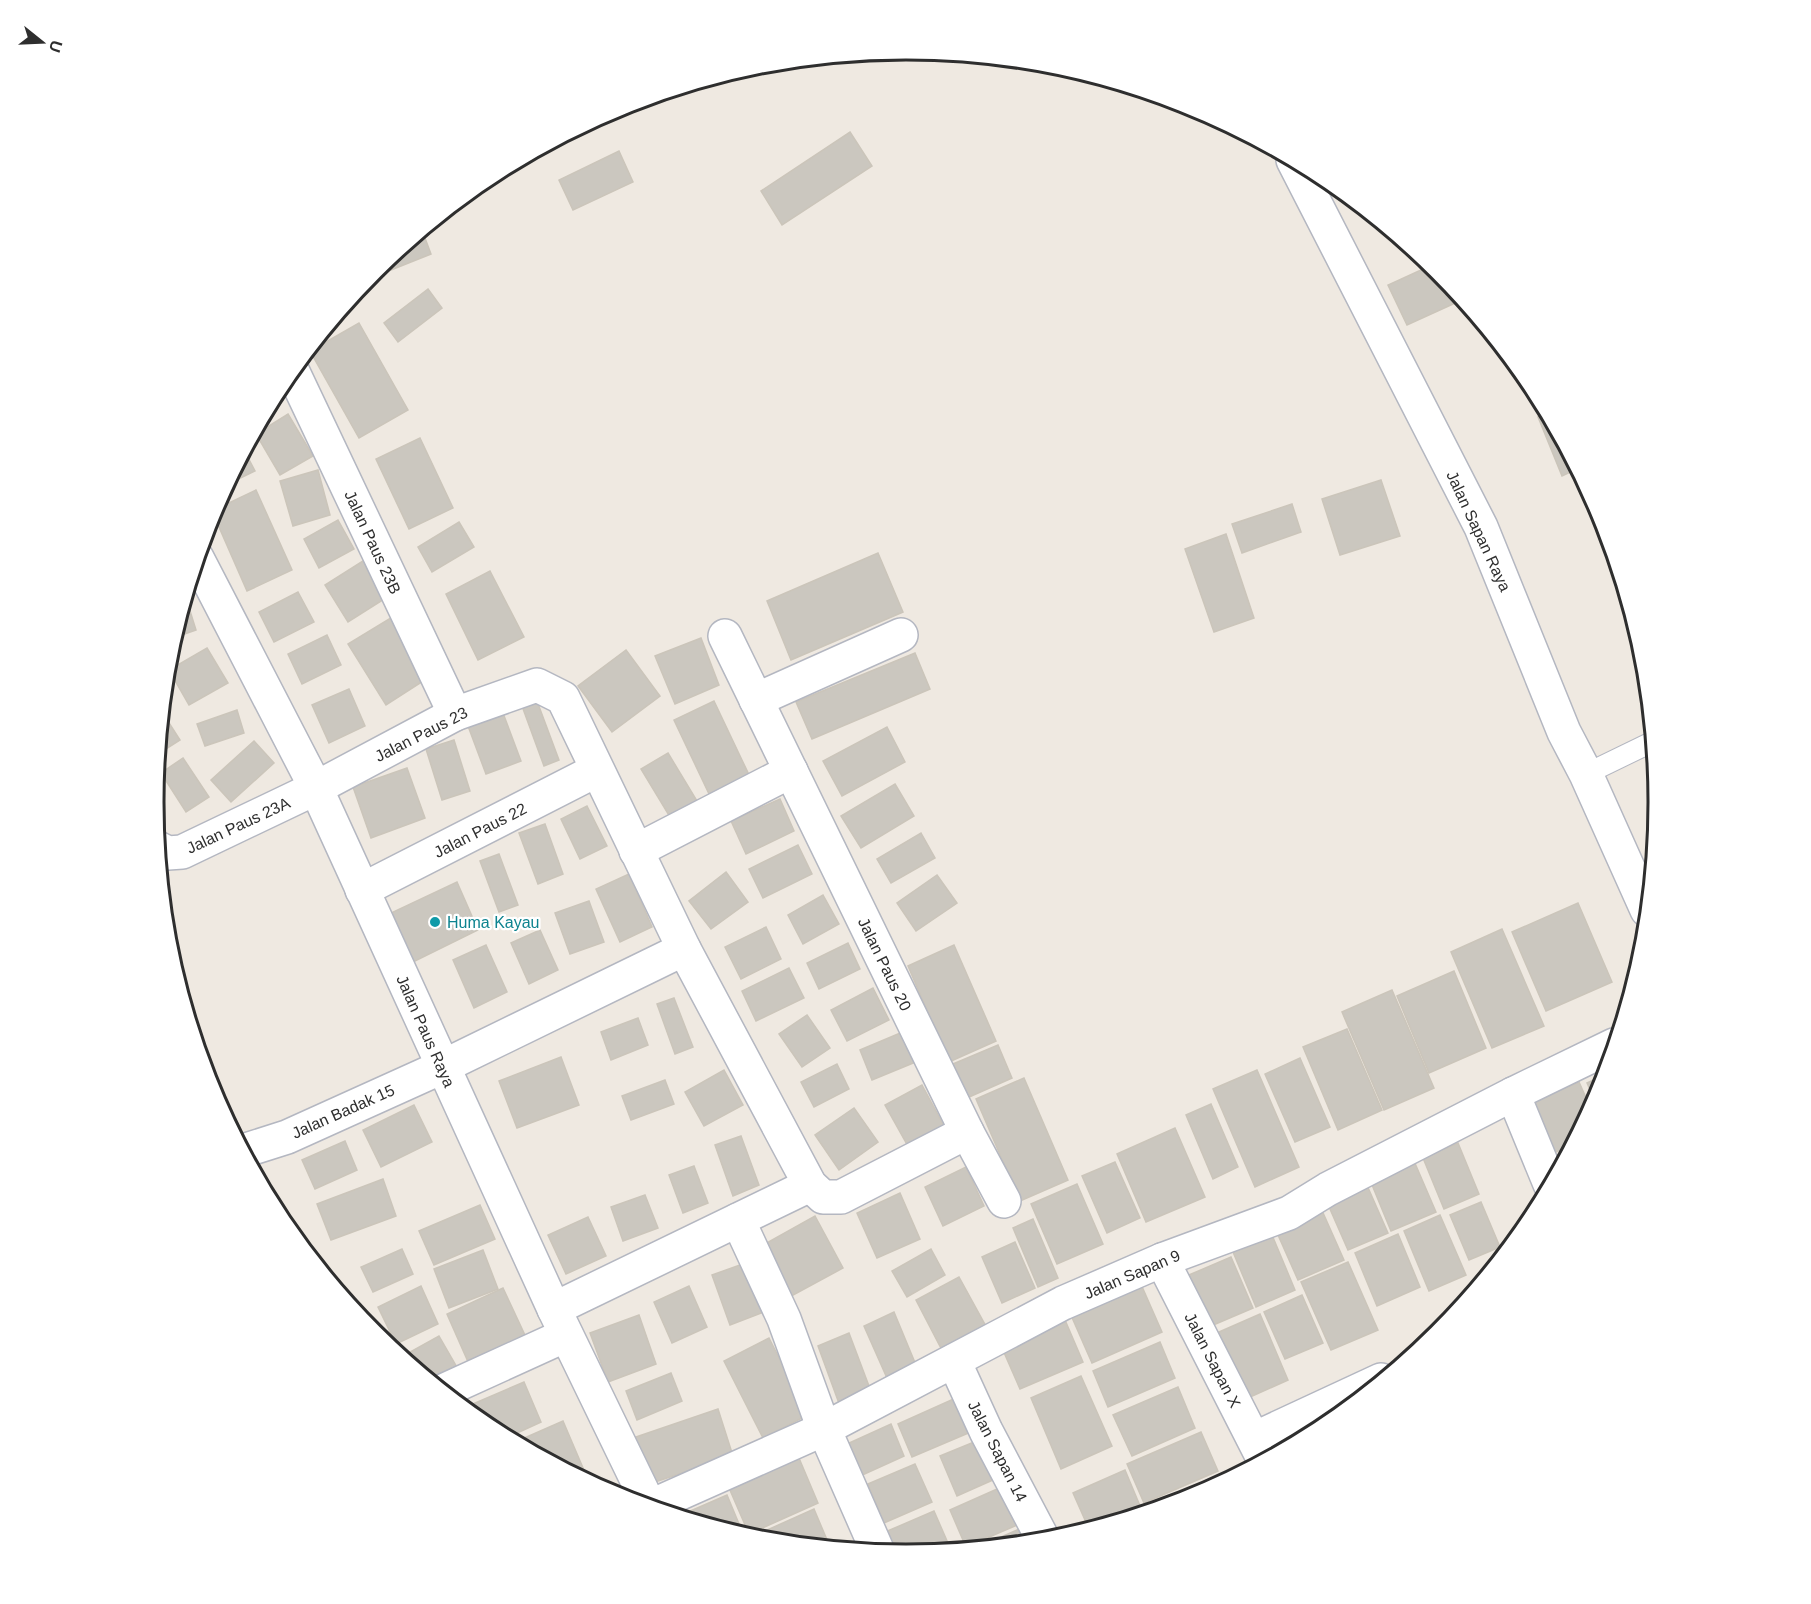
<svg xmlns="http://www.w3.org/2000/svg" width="1811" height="1604" font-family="Helvetica,sans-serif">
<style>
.building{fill:#cbc7bf;stroke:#cbc5ba;stroke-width:1.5}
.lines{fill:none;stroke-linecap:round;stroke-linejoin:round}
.lane-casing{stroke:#b4b7c1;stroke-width:22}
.street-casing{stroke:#b4b7c1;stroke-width:36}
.lane{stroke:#fff;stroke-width:20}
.street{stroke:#fff;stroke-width:33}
.culture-dot{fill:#0f9aa8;stroke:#fff;stroke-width:2}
.labels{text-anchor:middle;stroke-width:4.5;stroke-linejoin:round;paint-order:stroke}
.street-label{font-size:16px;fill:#2e2e2e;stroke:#fff}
.culture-label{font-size:16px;fill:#0d838f;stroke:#fff;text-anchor:start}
.rim{fill:none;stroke:#2e2e2e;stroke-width:3}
</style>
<rect width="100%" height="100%" fill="#efe9e1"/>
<g class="building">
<path d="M850 132 872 166 782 225 761 191Z"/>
<path d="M619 151 633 182 573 210 559 180Z"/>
<path d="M422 230 431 254 376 276 374 270Z"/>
<path d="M1432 265 1462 300 1407 325 1388 285Z"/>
<path d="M428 289 442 308 398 342 384 323Z"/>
<path d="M359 323 408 410 359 438 310 351Z"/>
<path d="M1547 413 1577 469 1562 476 1538 417Z"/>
<path d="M288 414 313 456 280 475 256 434Z"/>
<path d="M420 438 453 508 409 529 376 459Z"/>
<path d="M244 450 255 471 226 485Z"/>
<path d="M318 470 330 515 293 526 280 481Z"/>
<path d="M1381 480 1400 536 1340 555 1322 499Z"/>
<path d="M256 490 292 570 247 591 212 511Z"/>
<path d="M1292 504 1301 532 1242 553 1232 524Z"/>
<path d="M338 520 354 549 319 568 304 539Z"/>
<path d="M459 522 474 547 432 572 418 547Z"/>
<path d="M1226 534 1254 618 1214 632 1185 549Z"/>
<path d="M878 553 903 612 791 660 767 601Z"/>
<path d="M366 559 389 596 348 622 325 585Z"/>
<path d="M490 571 524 637 478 660 446 594Z"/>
<path d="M298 592 314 622 274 642 259 612Z"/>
<path d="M185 598H186L196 630 173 638Z"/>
<path d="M394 616 431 676 386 705 348 644Z"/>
<path d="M327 635 341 665 302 684 288 654Z"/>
<path d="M701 638 719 685 675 704 655 656Z"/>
<path d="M207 648 228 683 189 705 169 670Z"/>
<path d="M626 650 660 696 612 732 578 686Z"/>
<path d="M915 653 930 689 812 739 796 702Z"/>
<path d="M1645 667 1647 693 1636 672Z"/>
<path d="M349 689 365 726 329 743 312 705Z"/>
<path d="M537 701 559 760 544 766 522 706Z"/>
<path d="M714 701 750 777 710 796 674 720Z"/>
<path d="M500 705 521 761 486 774 465 718Z"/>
<path d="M237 710 244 733 205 746 197 724Z"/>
<path d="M162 712 180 740 158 754Z"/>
<path d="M887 727 905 762 842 796 823 761Z"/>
<path d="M454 740 470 791 442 800 426 749Z"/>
<path d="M254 741 274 763 231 802 211 780Z"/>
<path d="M668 753 697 801 670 817 641 769Z"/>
<path d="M183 758 209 797 186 812 161 773Z"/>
<path d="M407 768 425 818 371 838 353 787Z"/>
<path d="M895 784 914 816 861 848 841 816Z"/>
<path d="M780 799 794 831 746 854 731 821Z"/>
<path d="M587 806 607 846 580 859 561 819Z"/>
<path d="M545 824 563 874 538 884 519 833Z"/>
<path d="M921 833 935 858 891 883 877 859Z"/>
<path d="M798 845 812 874 763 898 749 869Z"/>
<path d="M499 854 518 905 499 912 480 861Z"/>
<path d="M726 872 748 902 711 929 689 901Z"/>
<path d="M629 874 652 927 620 942 596 889Z"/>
<path d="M937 875 957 903 916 931 897 903Z"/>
<path d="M457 882 478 930 413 962 391 913Z"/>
<path d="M823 895 839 924 803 944 788 915Z"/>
<path d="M589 901 604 942 570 954 555 913Z"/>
<path d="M1578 903 1612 982 1546 1011 1512 932Z"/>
<path d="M766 927 781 959 741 979 725 947Z"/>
<path d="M1502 929 1544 1026 1492 1048 1451 952Z"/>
<path d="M540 930 558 970 529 984 511 943Z"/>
<path d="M848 943 860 969 819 989 807 963Z"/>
<path d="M486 945 507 992 474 1008 453 960Z"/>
<path d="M954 945 996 1041 949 1062 908 966Z"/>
<path d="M789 968 804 998 756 1021 742 991Z"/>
<path d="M1454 971 1486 1048 1429 1073 1397 996Z"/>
<path d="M873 988 889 1020 847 1041 831 1010Z"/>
<path d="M1392 990 1434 1088 1384 1110 1342 1012Z"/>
<path d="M674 998 693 1047 675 1054 657 1004Z"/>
<path d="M807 1015 830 1048 802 1067 779 1034Z"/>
<path d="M638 1018 648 1045 611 1060 601 1032Z"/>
<path d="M1347 1029 1382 1110 1338 1130 1303 1047Z"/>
<path d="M905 1031 918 1061 872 1080 860 1050Z"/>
<path d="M998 1045 1012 1078 967 1098 953 1064Z"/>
<path d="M561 1057 579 1105 517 1128 499 1081Z"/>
<path d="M1300 1058 1330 1127 1295 1142 1265 1074Z"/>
<path d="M837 1064 849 1089 814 1107 801 1082Z"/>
<path d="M724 1070 743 1105 704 1126 685 1092Z"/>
<path d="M1257 1070 1299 1167 1255 1187 1213 1089Z"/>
<path d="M1605 1075 1601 1090 1595 1101 1587 1083Z"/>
<path d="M1024 1078 1068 1180 1020 1201 976 1099Z"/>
<path d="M665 1080 674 1104 631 1120 622 1096Z"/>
<path d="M1579 1082 1591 1109 1571 1145 1554 1153 1532 1102Z"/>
<path d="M922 1085 945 1128 909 1148 885 1105Z"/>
<path d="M1211 1104 1238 1167 1213 1179 1186 1115Z"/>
<path d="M414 1105 432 1142 381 1167 363 1130Z"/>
<path d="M854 1108 878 1142 839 1170 815 1135Z"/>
<path d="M1175 1128 1205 1197 1146 1222 1117 1154Z"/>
<path d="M741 1136 759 1185 733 1196 715 1145Z"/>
<path d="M345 1141 357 1170 315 1189 302 1160Z"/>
<path d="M1458 1143 1479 1194 1444 1209 1423 1158Z"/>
<path d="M1414 1161 1436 1212 1391 1231 1370 1180Z"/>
<path d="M1115 1162 1140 1218 1107 1233 1082 1176Z"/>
<path d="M694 1166 708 1203 683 1213 669 1175Z"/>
<path d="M966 1167 984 1206 943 1226 925 1187Z"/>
<path d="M383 1179 396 1216 331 1240 317 1204Z"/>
<path d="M1366 1183 1388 1233 1348 1250 1326 1200Z"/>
<path d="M1077 1184 1103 1244 1057 1264 1031 1204Z"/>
<path d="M900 1193 920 1239 877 1258 857 1213Z"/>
<path d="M645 1195 658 1228 623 1241 611 1207Z"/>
<path d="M1481 1202 1500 1247 1469 1260 1450 1215Z"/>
<path d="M480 1205 495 1239 434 1265 419 1231Z"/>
<path d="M1320 1206 1344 1260 1298 1280 1274 1226Z"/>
<path d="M1440 1215 1466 1275 1429 1291 1404 1231Z"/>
<path d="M815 1216 843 1268 784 1300 756 1249Z"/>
<path d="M588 1217 606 1256 566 1274 548 1235Z"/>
<path d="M1033 1219 1058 1278 1038 1287 1013 1228Z"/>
<path d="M1398 1234 1420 1287 1377 1306 1355 1253Z"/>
<path d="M1272 1235 1295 1290 1256 1307 1233 1252Z"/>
<path d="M1015 1242 1035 1288 1002 1303 982 1257Z"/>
<path d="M402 1249 413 1274 373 1292 361 1267Z"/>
<path d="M931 1249 945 1275 907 1297 892 1271Z"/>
<path d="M483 1250 498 1289 449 1308 434 1269Z"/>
<path d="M1231 1257 1253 1308 1211 1326 1189 1275Z"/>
<path d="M754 1260 772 1309 730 1325 712 1275Z"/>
<path d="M1348 1262 1378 1330 1331 1350 1301 1282Z"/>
<path d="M959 1277 988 1330 944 1354 916 1300Z"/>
<path d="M1140 1282 1162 1332 1092 1363 1070 1313Z"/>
<path d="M421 1286 438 1324 396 1344 378 1307Z"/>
<path d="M689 1286 707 1327 672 1343 654 1302Z"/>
<path d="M503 1288 530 1346 473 1373 447 1314Z"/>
<path d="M1302 1295 1323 1343 1285 1359 1264 1312Z"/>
<path d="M894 1312 916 1365 887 1378 864 1326Z"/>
<path d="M1260 1314 1288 1380 1239 1402 1210 1336Z"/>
<path d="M639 1315 656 1364 608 1382 590 1333Z"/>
<path d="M1065 1320 1083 1362 1020 1389 1002 1348Z"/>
<path d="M849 1333 872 1394 840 1406 818 1346Z"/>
<path d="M439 1336 462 1376 440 1389 401 1357Z"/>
<path d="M769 1338 808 1415 763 1438 724 1361Z"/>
<path d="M1160 1342 1175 1378 1108 1407 1093 1371Z"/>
<path d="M671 1373 682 1401 637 1420 626 1391Z"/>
<path d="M1081 1376 1112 1446 1061 1469 1031 1398Z"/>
<path d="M524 1382 541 1422 506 1438 481 1423 473 1404Z"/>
<path d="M1178 1387 1195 1428 1132 1456 1113 1415Z"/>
<path d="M958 1397 973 1431 912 1457 898 1424Z"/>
<path d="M718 1409 733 1456 649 1484 633 1438Z"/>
<path d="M563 1421 589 1482 515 1442Z"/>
<path d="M891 1424 904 1456 858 1477 845 1445Z"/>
<path d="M1201 1432 1218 1471 1144 1503 1127 1464Z"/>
<path d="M979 1440 995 1479 957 1496 940 1456Z"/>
<path d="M796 1451 818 1503 749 1534 726 1481Z"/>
<path d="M915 1464 932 1502 884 1523 868 1484Z"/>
<path d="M1125 1470 1143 1513 1089 1529 1073 1493Z"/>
<path d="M1006 1485 1022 1523 966 1547 950 1510Z"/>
<path d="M727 1495 744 1536 679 1516Z"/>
<path d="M814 1509 830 1547 758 1540 756 1535Z"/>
<path d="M934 1511 951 1550 905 1554 891 1553 883 1533Z"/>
<path d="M1026 1526 1032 1542 976 1548Z"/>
</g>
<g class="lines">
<defs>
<path id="lane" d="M1586 774 1652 742"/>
<g id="street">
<path d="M1293 160 1481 527 1564 732 1586 774 1647 910"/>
<path d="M292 370 455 714"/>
<path d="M197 558 316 788 554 1309 650 1507"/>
<path d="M756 700 901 635"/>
<path d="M158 848 168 853 182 852 316 788 455 714 537 685 563 698 684 949 810 1185 823 1197H841L967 1132 725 636"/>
<path d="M636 851 791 771"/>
<path d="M362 890 597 770"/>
<path d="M1513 1094 1550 1184"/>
<path d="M967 1132 1004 1201"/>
<path d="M243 1151 287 1137 442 1067 684 949"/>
<path d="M738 1220 784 1319 824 1429 878 1552"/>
<path d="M1162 1260 1264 1460"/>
<path d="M554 1309 810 1185"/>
<path d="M954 1361 986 1431 1044 1541"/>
<path d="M443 1391 566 1335"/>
<path d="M1254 1439 1381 1380"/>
<path d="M649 1507 824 1429 1063 1303 1162 1260 1289 1213 1328 1189 1513 1094 1614 1045"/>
</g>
</defs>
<use href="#lane" class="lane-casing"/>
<use href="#street" class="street-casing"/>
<use href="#lane" class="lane"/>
<use href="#street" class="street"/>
</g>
<circle class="culture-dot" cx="435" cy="922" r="6"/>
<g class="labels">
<g class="street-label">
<text transform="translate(1479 531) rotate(65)" y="6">Jalan Sapan Raya</text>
<text transform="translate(373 542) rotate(65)" y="6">Jalan Paus 23B</text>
<text transform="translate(421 734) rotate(-27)" y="6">Jalan Paus 23</text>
<text transform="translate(238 825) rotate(-25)" y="6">Jalan Paus 23A</text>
<text transform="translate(480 830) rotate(-27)" y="6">Jalan Paus 22</text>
<text transform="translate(885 964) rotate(64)" y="6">Jalan Paus 20</text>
<text transform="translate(426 1031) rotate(66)" y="6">Jalan Paus Raya</text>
<text transform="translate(343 1111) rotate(-24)" y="6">Jalan Badak 15</text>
<text transform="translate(1132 1274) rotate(-23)" y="6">Jalan Sapan 9</text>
<text transform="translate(1213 1360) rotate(63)" y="6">Jalan Sapan X</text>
<text transform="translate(998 1451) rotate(63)" y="6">Jalan Sapan 14</text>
</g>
<g class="culture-label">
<text x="447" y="928">Huma Kayau</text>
</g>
</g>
<path d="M0 0H1811V1604H0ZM164 802a742 742 0 1 1 1484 0a742 742 0 1 1-1484 0Z" fill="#fff" fill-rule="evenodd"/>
<path class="rim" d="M164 802a742 742 0 1 1 1484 0a742 742 0 1 1-1484 0Z"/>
<g transform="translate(42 42) rotate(108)" stroke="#ffffff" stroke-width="4.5" paint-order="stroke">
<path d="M0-4.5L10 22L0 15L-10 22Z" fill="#2e2e2e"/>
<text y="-9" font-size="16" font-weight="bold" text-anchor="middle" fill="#2e2e2e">U</text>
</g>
</svg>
